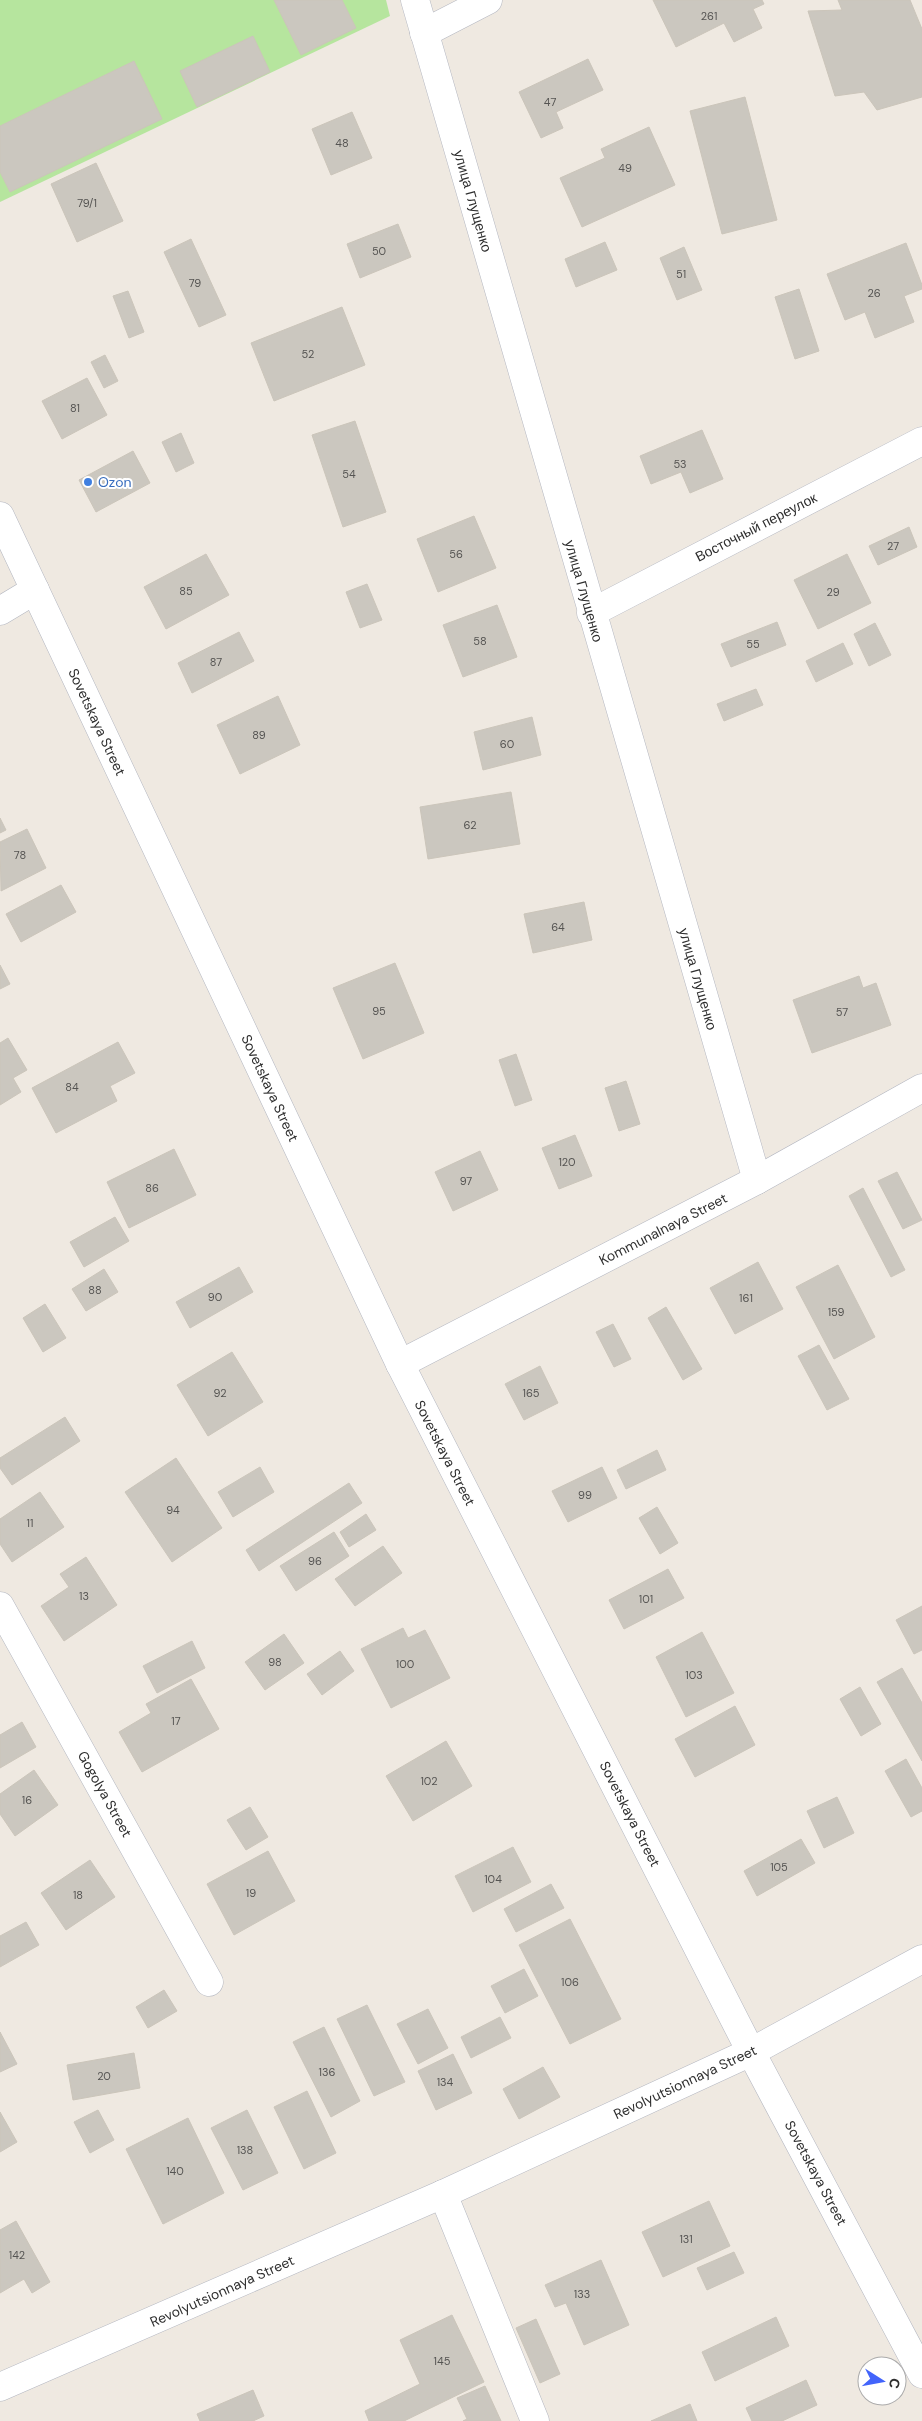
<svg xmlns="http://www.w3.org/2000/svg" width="922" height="2421" font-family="'DM Sans',sans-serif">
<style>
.green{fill:#b6e59e}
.building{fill:#cbc7bf;stroke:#cbc5ba}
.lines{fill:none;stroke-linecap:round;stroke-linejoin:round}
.street-casing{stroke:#b4b7c1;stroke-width:29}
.secondary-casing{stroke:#b4b7c1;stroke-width:29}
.street{stroke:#fff;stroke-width:28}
.secondary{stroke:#fff;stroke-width:28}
.shop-dot{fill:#3f7fe0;stroke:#fff;stroke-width:2}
.labels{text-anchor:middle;stroke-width:4;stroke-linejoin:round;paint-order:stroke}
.number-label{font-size:11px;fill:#555452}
.street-label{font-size:14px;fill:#2e2e2e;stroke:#fff}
.shop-label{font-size:14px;fill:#366cbe;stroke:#fff;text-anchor:start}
</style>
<rect width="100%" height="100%" fill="#efe9e1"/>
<path class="green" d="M0 0H386L390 16 0 202Z"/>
<g class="building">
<path d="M274 0H342L356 28 301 55Z"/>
<path d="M653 0H762L764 4 753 9 762 28 734 42 724 23 676 47Z"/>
<path d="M838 0H910L922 29V97L877 110 864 92 835 96 808 11 842 10Z"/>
<path d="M253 36 270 72 197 107 180 71Z"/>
<path d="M588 59 603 90 556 112 563 128 541 138 519 92Z"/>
<path d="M134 61 162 119 10 192 0 172V126Z"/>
<path d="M745 97 777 220 722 234 690 111Z"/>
<path d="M352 112 372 158 331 175 312 129Z"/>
<path d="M649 127 675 185 582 227 560 178 605 158 601 149Z"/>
<path d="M96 163 123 221 77 242 51 184Z"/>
<path d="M398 224 411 257 360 278 347 244Z"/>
<path d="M191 239 226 315 199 327 164 252Z"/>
<path d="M605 242 617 270 576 287 565 259Z"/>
<path d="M906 243 922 285V289L904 296 914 322 875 338 865 312 845 320 827 274Z"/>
<path d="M684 247 702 290 677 300 660 258Z"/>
<path d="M799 289 819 351 795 359 775 297Z"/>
<path d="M128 291 144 332 129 338 113 296Z"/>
<path d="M342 307 365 365 274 401 251 343Z"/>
<path d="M105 355 118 381 104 388 91 362Z"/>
<path d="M87 378 107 415 62 439 42 401Z"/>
<path d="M355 421 386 512 343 527 312 435Z"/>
<path d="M702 430 723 479 690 493 681 472 651 484 640 456Z"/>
<path d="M181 433 194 463 176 472 162 442Z"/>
<path d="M133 451 150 483 96 512 79 480Z"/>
<path d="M474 516 496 568 438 592 417 539Z"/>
<path d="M909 527 917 547 878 565 869 546Z"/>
<path d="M206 554 229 595 166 629 144 587Z"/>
<path d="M847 554 871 603 818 629 794 580Z"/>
<path d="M367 584 382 620 360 628 346 592Z"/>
<path d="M497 605 517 657 463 677 443 625Z"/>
<path d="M777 622 786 645 731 667 721 644Z"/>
<path d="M875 623 891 655 869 666 854 634Z"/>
<path d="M239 632 254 661 192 693 178 663Z"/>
<path d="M843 643 853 664 816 682 806 661Z"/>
<path d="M756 689 763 705 724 721 717 704Z"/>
<path d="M278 696 300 745 240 774 217 725Z"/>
<path d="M532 717 541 755 483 770 474 732Z"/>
<path d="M511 792 520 844 428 859 420 807Z"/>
<path d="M0 818 6 830 0 833Z"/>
<path d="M27 829 46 868 1 891 0 842Z"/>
<path d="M61 885 76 912 21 942 6 914Z"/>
<path d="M584 902 592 940 533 953 524 914Z"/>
<path d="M395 963 424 1033 363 1059 333 988Z"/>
<path d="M0 965 10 984 0 989Z"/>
<path d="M859 976 863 988 876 983 891 1025 812 1053 793 1000Z"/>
<path d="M8 1038 27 1070 13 1078 21 1092 0 1105V1043Z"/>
<path d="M118 1042 135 1073 110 1086 117 1101 56 1133 32 1088Z"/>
<path d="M516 1054 532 1100 515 1106 499 1060Z"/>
<path d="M626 1081 640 1124 619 1131 605 1088Z"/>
<path d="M575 1135 592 1176 559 1189 542 1148Z"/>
<path d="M174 1149 196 1195 129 1228 107 1182Z"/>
<path d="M480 1151 498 1190 453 1211 435 1172Z"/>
<path d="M897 1172 922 1220 903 1229 878 1181Z"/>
<path d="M863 1188 905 1270 891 1277 849 1196Z"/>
<path d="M115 1217 129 1241 84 1267 70 1242Z"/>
<path d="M758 1262 783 1309 735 1334 710 1288Z"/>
<path d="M838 1265 875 1337 834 1359 796 1287Z"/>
<path d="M239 1267 253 1292 190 1328 176 1302Z"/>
<path d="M104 1269 118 1292 86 1311 72 1289Z"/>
<path d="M45 1304 66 1338 43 1352 23 1318Z"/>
<path d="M666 1307 702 1369 683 1380 648 1318Z"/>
<path d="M613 1324 631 1359 614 1367 596 1332Z"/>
<path d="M819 1345 849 1399 827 1410 798 1356Z"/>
<path d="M232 1352 263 1402 208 1436 177 1385Z"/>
<path d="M540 1366 558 1403 524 1420 505 1384Z"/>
<path d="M65 1417 80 1441 12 1485 0 1468V1458Z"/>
<path d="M657 1450 666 1470 626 1489 617 1470Z"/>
<path d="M176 1458 222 1528 172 1562 125 1492Z"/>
<path d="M260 1467 274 1492 233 1517 218 1492Z"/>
<path d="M602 1467 617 1498 568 1522 552 1491Z"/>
<path d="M349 1483 362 1503 259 1571 246 1550Z"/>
<path d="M40 1492 64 1527 12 1562 0 1544V1519Z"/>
<path d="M657 1507 678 1543 660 1554 639 1518Z"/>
<path d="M366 1514 376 1530 349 1547 340 1532Z"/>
<path d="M334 1532 349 1556 296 1591 280 1566Z"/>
<path d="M383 1546 402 1573 355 1606 335 1579Z"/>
<path d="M86 1557 117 1605 64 1641 41 1606 69 1587 60 1574Z"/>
<path d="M668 1569 684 1598 624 1629 609 1600Z"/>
<path d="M922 1606V1650L914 1654 896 1620Z"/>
<path d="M403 1628 408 1638 425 1630 450 1678 391 1708 361 1649Z"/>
<path d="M702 1632 734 1693 686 1717 656 1657Z"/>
<path d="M284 1634 304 1663 265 1690 245 1662Z"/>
<path d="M192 1641 205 1668 157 1693 143 1666Z"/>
<path d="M340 1651 354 1671 322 1695 307 1674Z"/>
<path d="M902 1668 922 1703V1761L877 1682Z"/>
<path d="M191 1679 219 1729 142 1772 119 1732 151 1713 146 1704Z"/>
<path d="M860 1687 881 1724 861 1736 840 1699Z"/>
<path d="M735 1706 755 1745 695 1777 675 1739Z"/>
<path d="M22 1722 36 1747 0 1768V1735Z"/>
<path d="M446 1741 472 1786 413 1821 386 1776Z"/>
<path d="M906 1759 922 1788V1811L911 1817 885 1771Z"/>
<path d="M34 1770 58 1805 15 1836 0 1814V1794Z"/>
<path d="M837 1797 854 1833 824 1848 807 1811Z"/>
<path d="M250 1807 268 1837 246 1850 227 1820Z"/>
<path d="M801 1839 815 1863 757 1896 744 1871Z"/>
<path d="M513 1847 531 1882 473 1912 455 1876Z"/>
<path d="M268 1851 295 1901 234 1935 207 1884Z"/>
<path d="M90 1860 115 1897 66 1930 41 1893Z"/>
<path d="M551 1884 564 1908 516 1932 504 1909Z"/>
<path d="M570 1919 621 2019 570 2044 519 1945Z"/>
<path d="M26 1922 39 1945 0 1967V1936Z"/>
<path d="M524 1969 538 1996 505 2013 491 1986Z"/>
<path d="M164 1990 177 2011 148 2028 136 2007Z"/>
<path d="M367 2005 405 2082 374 2096 337 2019Z"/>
<path d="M428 2009 448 2048 418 2064 397 2024Z"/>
<path d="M500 2017 511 2038 471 2058 461 2037Z"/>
<path d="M324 2027 360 2101 331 2117 293 2042Z"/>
<path d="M0 2032 17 2064 0 2072Z"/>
<path d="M134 2053 140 2088 73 2100 67 2065Z"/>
<path d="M453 2054 472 2093 436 2110 418 2071Z"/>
<path d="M543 2067 560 2097 519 2119 503 2089Z"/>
<path d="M307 2091 336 2153 304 2169 274 2107Z"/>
<path d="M98 2110 114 2140 90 2153 74 2122Z"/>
<path d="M247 2110 278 2173 243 2190 211 2128Z"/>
<path d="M0 2112 17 2142 0 2152Z"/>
<path d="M188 2118 224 2193 163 2224 126 2149Z"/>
<path d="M709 2201 730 2246 663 2277 642 2232Z"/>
<path d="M16 2221 50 2282 32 2293 24 2279 0 2293V2230Z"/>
<path d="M734 2252 744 2273 707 2290 697 2268Z"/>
<path d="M601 2260 629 2325 584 2345 566 2303 555 2307 545 2285Z"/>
<path d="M452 2315 484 2382 404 2421H369L365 2411 420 2384 400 2340Z"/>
<path d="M776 2317 789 2346 715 2381 702 2352Z"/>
<path d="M536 2319 560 2374 540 2383 516 2328Z"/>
<path d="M806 2380 817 2405 782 2421H752L746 2408Z"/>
<path d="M485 2386 501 2421H463L467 2419 457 2398Z"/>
<path d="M253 2390 264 2416 253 2421H200L197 2414Z"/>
<path d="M690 2404 697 2421H651Z"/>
</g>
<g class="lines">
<defs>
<g id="street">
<path d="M415 0 757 1180"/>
<path d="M424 33 488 0"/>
<path d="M0 516 400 1364 751 2052 922 2374"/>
<path d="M0 611 35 590"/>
<path d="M591 613 922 441"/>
<path d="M400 1364 757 1180 922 1088"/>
<path d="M0 1606 209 1982"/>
<path d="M443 2194 535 2421"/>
</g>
<path id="secondary" d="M0 2387 443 2194 751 2052 922 1959"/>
</defs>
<use href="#street" class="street-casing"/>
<use href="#secondary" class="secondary-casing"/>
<use href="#street" class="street"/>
<use href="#secondary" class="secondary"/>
</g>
<circle class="shop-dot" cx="88" cy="482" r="5"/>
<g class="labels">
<g class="number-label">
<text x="709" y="20">261</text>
<text x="550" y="106">47</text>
<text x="342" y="147">48</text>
<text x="625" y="172">49</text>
<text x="87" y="207">79/1</text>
<text x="379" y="255">50</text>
<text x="681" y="278">51</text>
<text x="195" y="287">79</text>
<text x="874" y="297">26</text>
<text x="308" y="358">52</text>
<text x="75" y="412">81</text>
<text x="680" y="468">53</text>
<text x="349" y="478">54</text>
<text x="893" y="550">27</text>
<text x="456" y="558">56</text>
<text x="186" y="595">85</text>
<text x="833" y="596">29</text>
<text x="480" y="645">58</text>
<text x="753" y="648">55</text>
<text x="216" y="666">87</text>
<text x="259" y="739">89</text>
<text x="507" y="748">60</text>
<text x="470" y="829">62</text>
<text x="20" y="859">78</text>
<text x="558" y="931">64</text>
<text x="379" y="1015">95</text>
<text x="842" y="1016">57</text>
<text x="72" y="1091">84</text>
<text x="567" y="1166">120</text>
<text x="466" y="1185">97</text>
<text x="152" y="1192">86</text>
<text x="95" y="1294">88</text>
<text x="215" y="1301">90</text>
<text x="746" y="1302">161</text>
<text x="836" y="1316">159</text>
<text x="220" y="1397">92</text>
<text x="531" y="1397">165</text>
<text x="585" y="1499">99</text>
<text x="173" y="1514">94</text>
<text x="30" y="1527">11</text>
<text x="315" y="1565">96</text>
<text x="84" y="1600">13</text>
<text x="646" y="1603">101</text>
<text x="275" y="1666">98</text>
<text x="405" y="1668">100</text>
<text x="694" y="1679">103</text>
<text x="176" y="1725">17</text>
<text x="429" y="1785">102</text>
<text x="27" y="1804">16</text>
<text x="779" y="1871">105</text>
<text x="493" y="1883">104</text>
<text x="251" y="1897">19</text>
<text x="78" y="1899">18</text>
<text x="570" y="1986">106</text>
<text x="327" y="2076">136</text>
<text x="104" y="2080">20</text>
<text x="445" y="2086">134</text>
<text x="245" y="2154">138</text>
<text x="175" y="2175">140</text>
<text x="686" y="2243">131</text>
<text x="17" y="2259">142</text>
<text x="582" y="2298">133</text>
<text x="442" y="2365">145</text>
</g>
<g class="street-label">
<text transform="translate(473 201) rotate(74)" y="5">улица Глущенко</text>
<text transform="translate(756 527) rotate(-27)" y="5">Восточный переулок</text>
<text transform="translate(584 591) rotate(74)" y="5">улица Глущенко</text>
<text transform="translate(97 722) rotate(65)" y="5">Sovetskaya Street</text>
<text transform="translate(698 979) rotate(74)" y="5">улица Глущенко</text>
<text transform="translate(270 1088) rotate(65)" y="5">Sovetskaya Street</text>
<text transform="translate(663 1229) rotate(-27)" y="5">Kommunalnaya Street</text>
<text transform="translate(445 1453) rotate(63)" y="5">Sovetskaya Street</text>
<text transform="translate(105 1794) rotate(61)" y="5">Gogolya Street</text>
<text transform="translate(630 1814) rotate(63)" y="5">Sovetskaya Street</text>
<text transform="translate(685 2082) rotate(-25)" y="5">Revolyutsionnaya Street</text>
<text transform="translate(816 2173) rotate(62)" y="5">Sovetskaya Street</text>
<text transform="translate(222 2291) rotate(-24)" y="5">Revolyutsionnaya Street</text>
</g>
<g class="shop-label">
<text x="98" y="487">Ozon</text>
</g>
</g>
<g transform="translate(882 2381) rotate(101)"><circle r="24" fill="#ffffff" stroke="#ababab"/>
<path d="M0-4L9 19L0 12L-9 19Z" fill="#4264fb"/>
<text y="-8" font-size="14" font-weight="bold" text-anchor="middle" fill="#2e2e2e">С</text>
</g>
</svg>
